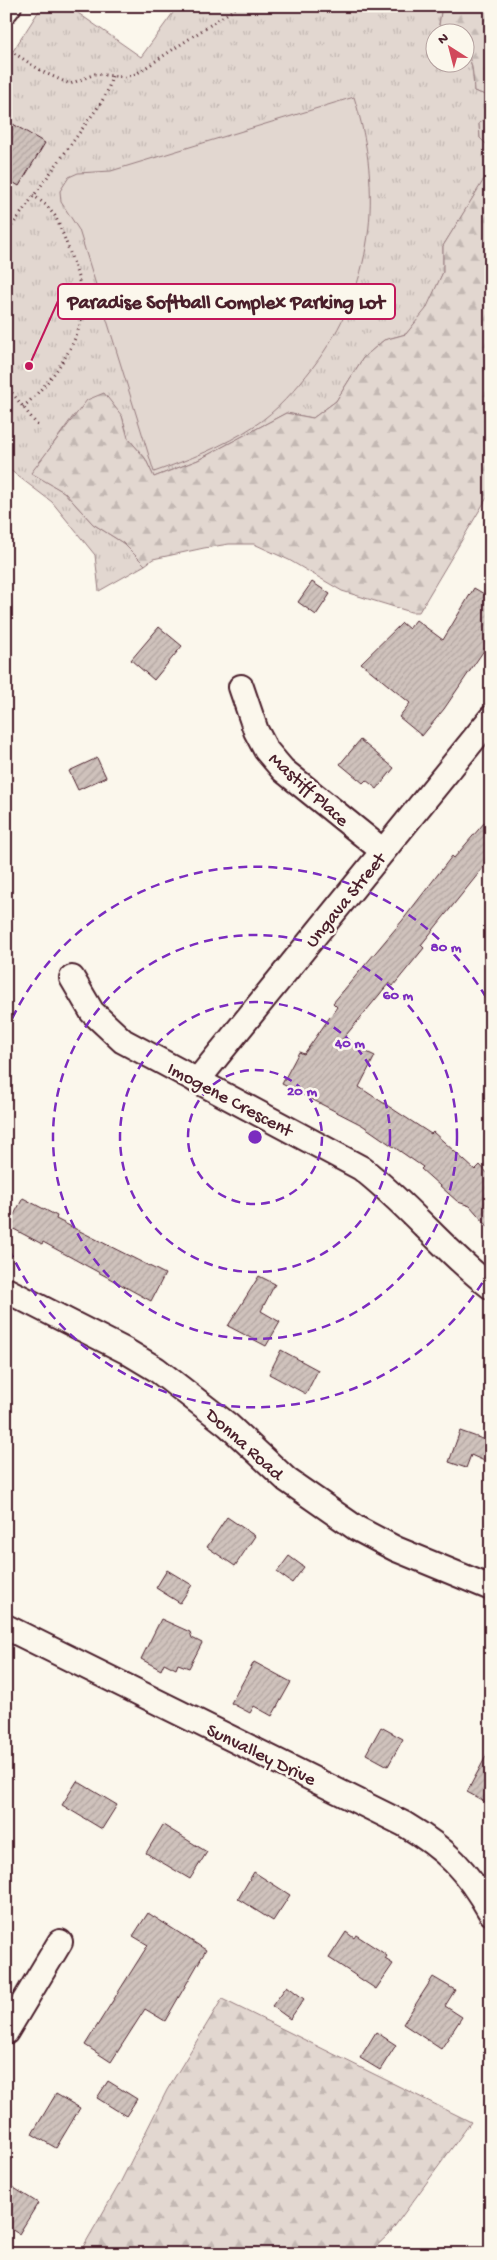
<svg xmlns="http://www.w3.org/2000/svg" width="497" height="2260" font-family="'Gochi Hand',sans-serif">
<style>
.grass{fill:url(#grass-tufts);stroke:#967b7e}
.forest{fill:url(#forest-firs);stroke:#967b7e}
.garden{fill:#e2d7d0;stroke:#967b7e}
.building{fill:url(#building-hatch);stroke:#4a1f2b}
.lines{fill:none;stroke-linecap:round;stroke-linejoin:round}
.street-casing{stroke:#4a1f2b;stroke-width:28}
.path{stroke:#4a1f2b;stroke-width:3;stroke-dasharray:1 4;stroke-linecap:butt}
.street{stroke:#fbf7ec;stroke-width:24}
.ring{fill:none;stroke:#7b2cbf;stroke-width:2.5;stroke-dasharray:9 6}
.labels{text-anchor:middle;stroke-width:5;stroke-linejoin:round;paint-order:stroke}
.street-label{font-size:19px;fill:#4a1f2b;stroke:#fbf7ec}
.centre{fill:#7b2cbf;stroke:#fbf7ec;stroke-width:2.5}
.ring-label{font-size:15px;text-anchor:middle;font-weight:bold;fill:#7b2cbf;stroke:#fbf7ec;stroke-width:5;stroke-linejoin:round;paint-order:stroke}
.leader{fill:none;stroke:#c2185b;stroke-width:2}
.callout-dot{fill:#c2185b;stroke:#fbf7ec;stroke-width:2}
.callout{fill:#fbf7ec;stroke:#c2185b;stroke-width:2}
.callout-label{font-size:20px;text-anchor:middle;font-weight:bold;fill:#4a1f2b}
</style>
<defs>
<pattern id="grass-tufts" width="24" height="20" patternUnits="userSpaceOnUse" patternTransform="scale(1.25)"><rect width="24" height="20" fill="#e2d7d0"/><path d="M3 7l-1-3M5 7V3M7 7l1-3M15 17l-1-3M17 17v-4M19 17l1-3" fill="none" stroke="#c3b8b3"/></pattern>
<pattern id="forest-firs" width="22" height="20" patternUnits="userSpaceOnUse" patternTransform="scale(1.25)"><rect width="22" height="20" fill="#e2d7d0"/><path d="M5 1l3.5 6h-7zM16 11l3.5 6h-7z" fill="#c3b8b3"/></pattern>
<pattern id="building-hatch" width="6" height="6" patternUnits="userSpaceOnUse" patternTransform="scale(1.25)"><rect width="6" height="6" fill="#cfc2bc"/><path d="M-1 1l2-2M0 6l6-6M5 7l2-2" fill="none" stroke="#b3a6a2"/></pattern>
</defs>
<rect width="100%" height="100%" fill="#fbf7ec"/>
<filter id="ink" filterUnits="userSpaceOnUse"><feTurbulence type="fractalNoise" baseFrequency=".02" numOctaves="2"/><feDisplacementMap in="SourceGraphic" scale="10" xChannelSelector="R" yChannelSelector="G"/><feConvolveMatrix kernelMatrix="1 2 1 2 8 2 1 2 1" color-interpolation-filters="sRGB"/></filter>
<g filter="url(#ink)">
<path class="grass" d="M42 6H68L141 57 178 6H442L439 25 450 32H434V62H464L465 52C474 61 473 79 474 91L489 96 491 114 479 123 480 138 491 149V169L443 246V272L427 309 406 334 384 340 363 358 336 401 313 418 286 413 198 460 154 477 145 458 128 438 122 416 74 415 32 473 64 492 93 524 123 543 145 565 99 591 95 555 52 502 6 467V62Z"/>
<g class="forest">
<path d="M442 6H491V105L489 96 474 91C473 79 474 61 465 52L464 32H450L439 25Z"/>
<path d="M491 114V149L480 138 479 123Z"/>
<path d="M491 168V491L419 612H411L342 591 289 560 254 544H229L204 548 153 559 145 565 123 543 93 524 64 492 31 473 87 400 104 393 122 416 128 438 145 458 154 477 198 460 286 413 313 418 336 401 363 358 384 340 406 334 426 309 443 272V246Z"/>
<path d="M222 1999 471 2122 389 2234 368 2254H79L120 2183 167 2090Z"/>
</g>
<path class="garden" d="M354 97C384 192 374 287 313 367 296 389 277 411 254 426 224 446 188 460 154 472L79 230 61 202 60 191 69 177 78 173 111 171Z"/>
<g class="building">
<path d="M13 124 45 143 19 186 6 178V135Z"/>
<path d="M312 582 330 594 316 615 298 602Z"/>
<path d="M474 588 491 598V640L444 709 422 736 399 717 410 703 361 663 402 623 409 629 416 620 443 640Z"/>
<path d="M159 627 182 646 154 680 131 660Z"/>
<path d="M360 740 394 768 377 789 366 780 363 783 340 764Z"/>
<path d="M97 758 106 777 78 790 69 771Z"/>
<path d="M491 815V858L421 945 424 948 393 986 389 983 342 1040 375 1056 359 1087 431 1134 433 1132 475 1170 480 1165 491 1177V1230L470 1206 458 1202 421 1169 423 1167 362 1125 282 1084 299 1052 304 1054 337 1007 333 1003 402 921 452 856 454 858Z"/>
<path d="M23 1198 57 1216 56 1219 165 1274 151 1301 43 1242 42 1244 8 1226Z"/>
<path d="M259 1276 275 1284 261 1311 280 1322 266 1346 228 1326Z"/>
<path d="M281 1350 318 1370 306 1394 269 1374Z"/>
<path d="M460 1431 491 1442V1464L471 1455 466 1468 449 1462Z"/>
<path d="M227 1517 255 1536 235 1566 207 1547Z"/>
<path d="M289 1556 304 1567 292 1583 277 1572Z"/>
<path d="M167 1570 192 1585 180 1603 156 1588Z"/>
<path d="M161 1619 190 1632 192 1638 202 1643 189 1668 178 1664 176 1669 164 1663 161 1670 141 1659Z"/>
<path d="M254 1662 291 1682 272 1716 254 1706 250 1713 231 1703Z"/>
<path d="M381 1727 403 1739 388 1766 366 1754Z"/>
<path d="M491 1747V1805L467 1792Z"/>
<path d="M77 1781 117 1805 102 1829 62 1805Z"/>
<path d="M163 1825 207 1852 190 1879 146 1853Z"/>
<path d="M254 1872 290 1895 273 1921 238 1899Z"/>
<path d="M148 1913 206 1950 165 2021 145 2009 111 2062 85 2045 148 1945 133 1936Z"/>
<path d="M346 1932 354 1938 356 1935 382 1952 387 1956 385 1959 393 1964 376 1989 329 1958Z"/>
<path d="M433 1977 455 1990 445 2006 462 2017 441 2049 403 2024Z"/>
<path d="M287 1986 304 1999 290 2019 272 2006Z"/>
<path d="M376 2032 396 2045 380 2070 360 2058Z"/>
<path d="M108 2081 137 2099 126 2116 97 2098Z"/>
<path d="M56 2094 80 2108 56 2148 32 2134Z"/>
<path d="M6 2183 38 2203 19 2234 6 2226Z"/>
</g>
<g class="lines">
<defs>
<g id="street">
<path d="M6 10 9 6"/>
<path d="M241 687 256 731 266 750 283 770 383 851"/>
<path d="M72 978 92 1012 123 1041 361 1168C408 1204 444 1251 491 1287"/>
<path d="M197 1081 491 718"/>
<path d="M6 1290 126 1351 156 1369 228 1425 287 1480 356 1528 396 1549 491 1588"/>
<path d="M6 1627 404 1824C446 1849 467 1870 491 1913"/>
<path d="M6 2032 60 1942"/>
</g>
</defs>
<use href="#street" class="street-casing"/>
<g class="path">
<path d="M6 48 45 73 70 84 95 74 124 77 136 74 239 6"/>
<path d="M6 234 101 103 108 90 112 76"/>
<path d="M6 385 38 426"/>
<path d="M23 407C50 384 86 337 83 299 81 281 64 234 55 216L46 205 33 195"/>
</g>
<use href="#street" class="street"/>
</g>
</g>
<g class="ring">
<circle cx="255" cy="1137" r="67"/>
<circle cx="255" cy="1137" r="135"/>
<circle cx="255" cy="1137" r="202"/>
<path d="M490 1270A270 270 0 0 1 6 1242M6 1032A270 270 0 0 1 490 1004"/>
</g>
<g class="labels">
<g class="street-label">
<text transform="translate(310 788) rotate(42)" y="7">Mastiff Place</text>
<text transform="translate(344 899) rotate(-51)" y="7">Ungava Street</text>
<text transform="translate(231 1098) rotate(28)" y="7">Imogene Crescent</text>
<text transform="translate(246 1443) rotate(42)" y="7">Donna Road</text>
<text transform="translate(262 1753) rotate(26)" y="7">Sunvalley Drive</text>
</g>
</g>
<circle cx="255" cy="1137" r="8" class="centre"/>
<g class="ring-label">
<text x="446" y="951">80 m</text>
<text x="398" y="999">60 m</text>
<text x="350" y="1047">40 m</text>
<text x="302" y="1095">20 m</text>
</g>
<path class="leader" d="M29 366L58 301"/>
<circle class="callout-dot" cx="29" cy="366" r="5"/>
<rect class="callout" x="58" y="284" width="337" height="35" rx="5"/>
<g class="callout-label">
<text x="226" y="308">Paradise Softball Complex Parking Lot</text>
</g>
<rect width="497" height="2260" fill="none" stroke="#fbf7ec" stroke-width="25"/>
<rect x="12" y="12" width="472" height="2235" fill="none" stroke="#4a1f2b" stroke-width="2" filter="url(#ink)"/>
<g transform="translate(450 48) rotate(324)"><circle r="24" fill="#fbf7ec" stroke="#b4a19f"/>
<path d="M0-4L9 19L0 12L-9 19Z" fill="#d1495b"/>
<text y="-8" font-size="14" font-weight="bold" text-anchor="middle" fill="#4a1f2b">N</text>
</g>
</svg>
